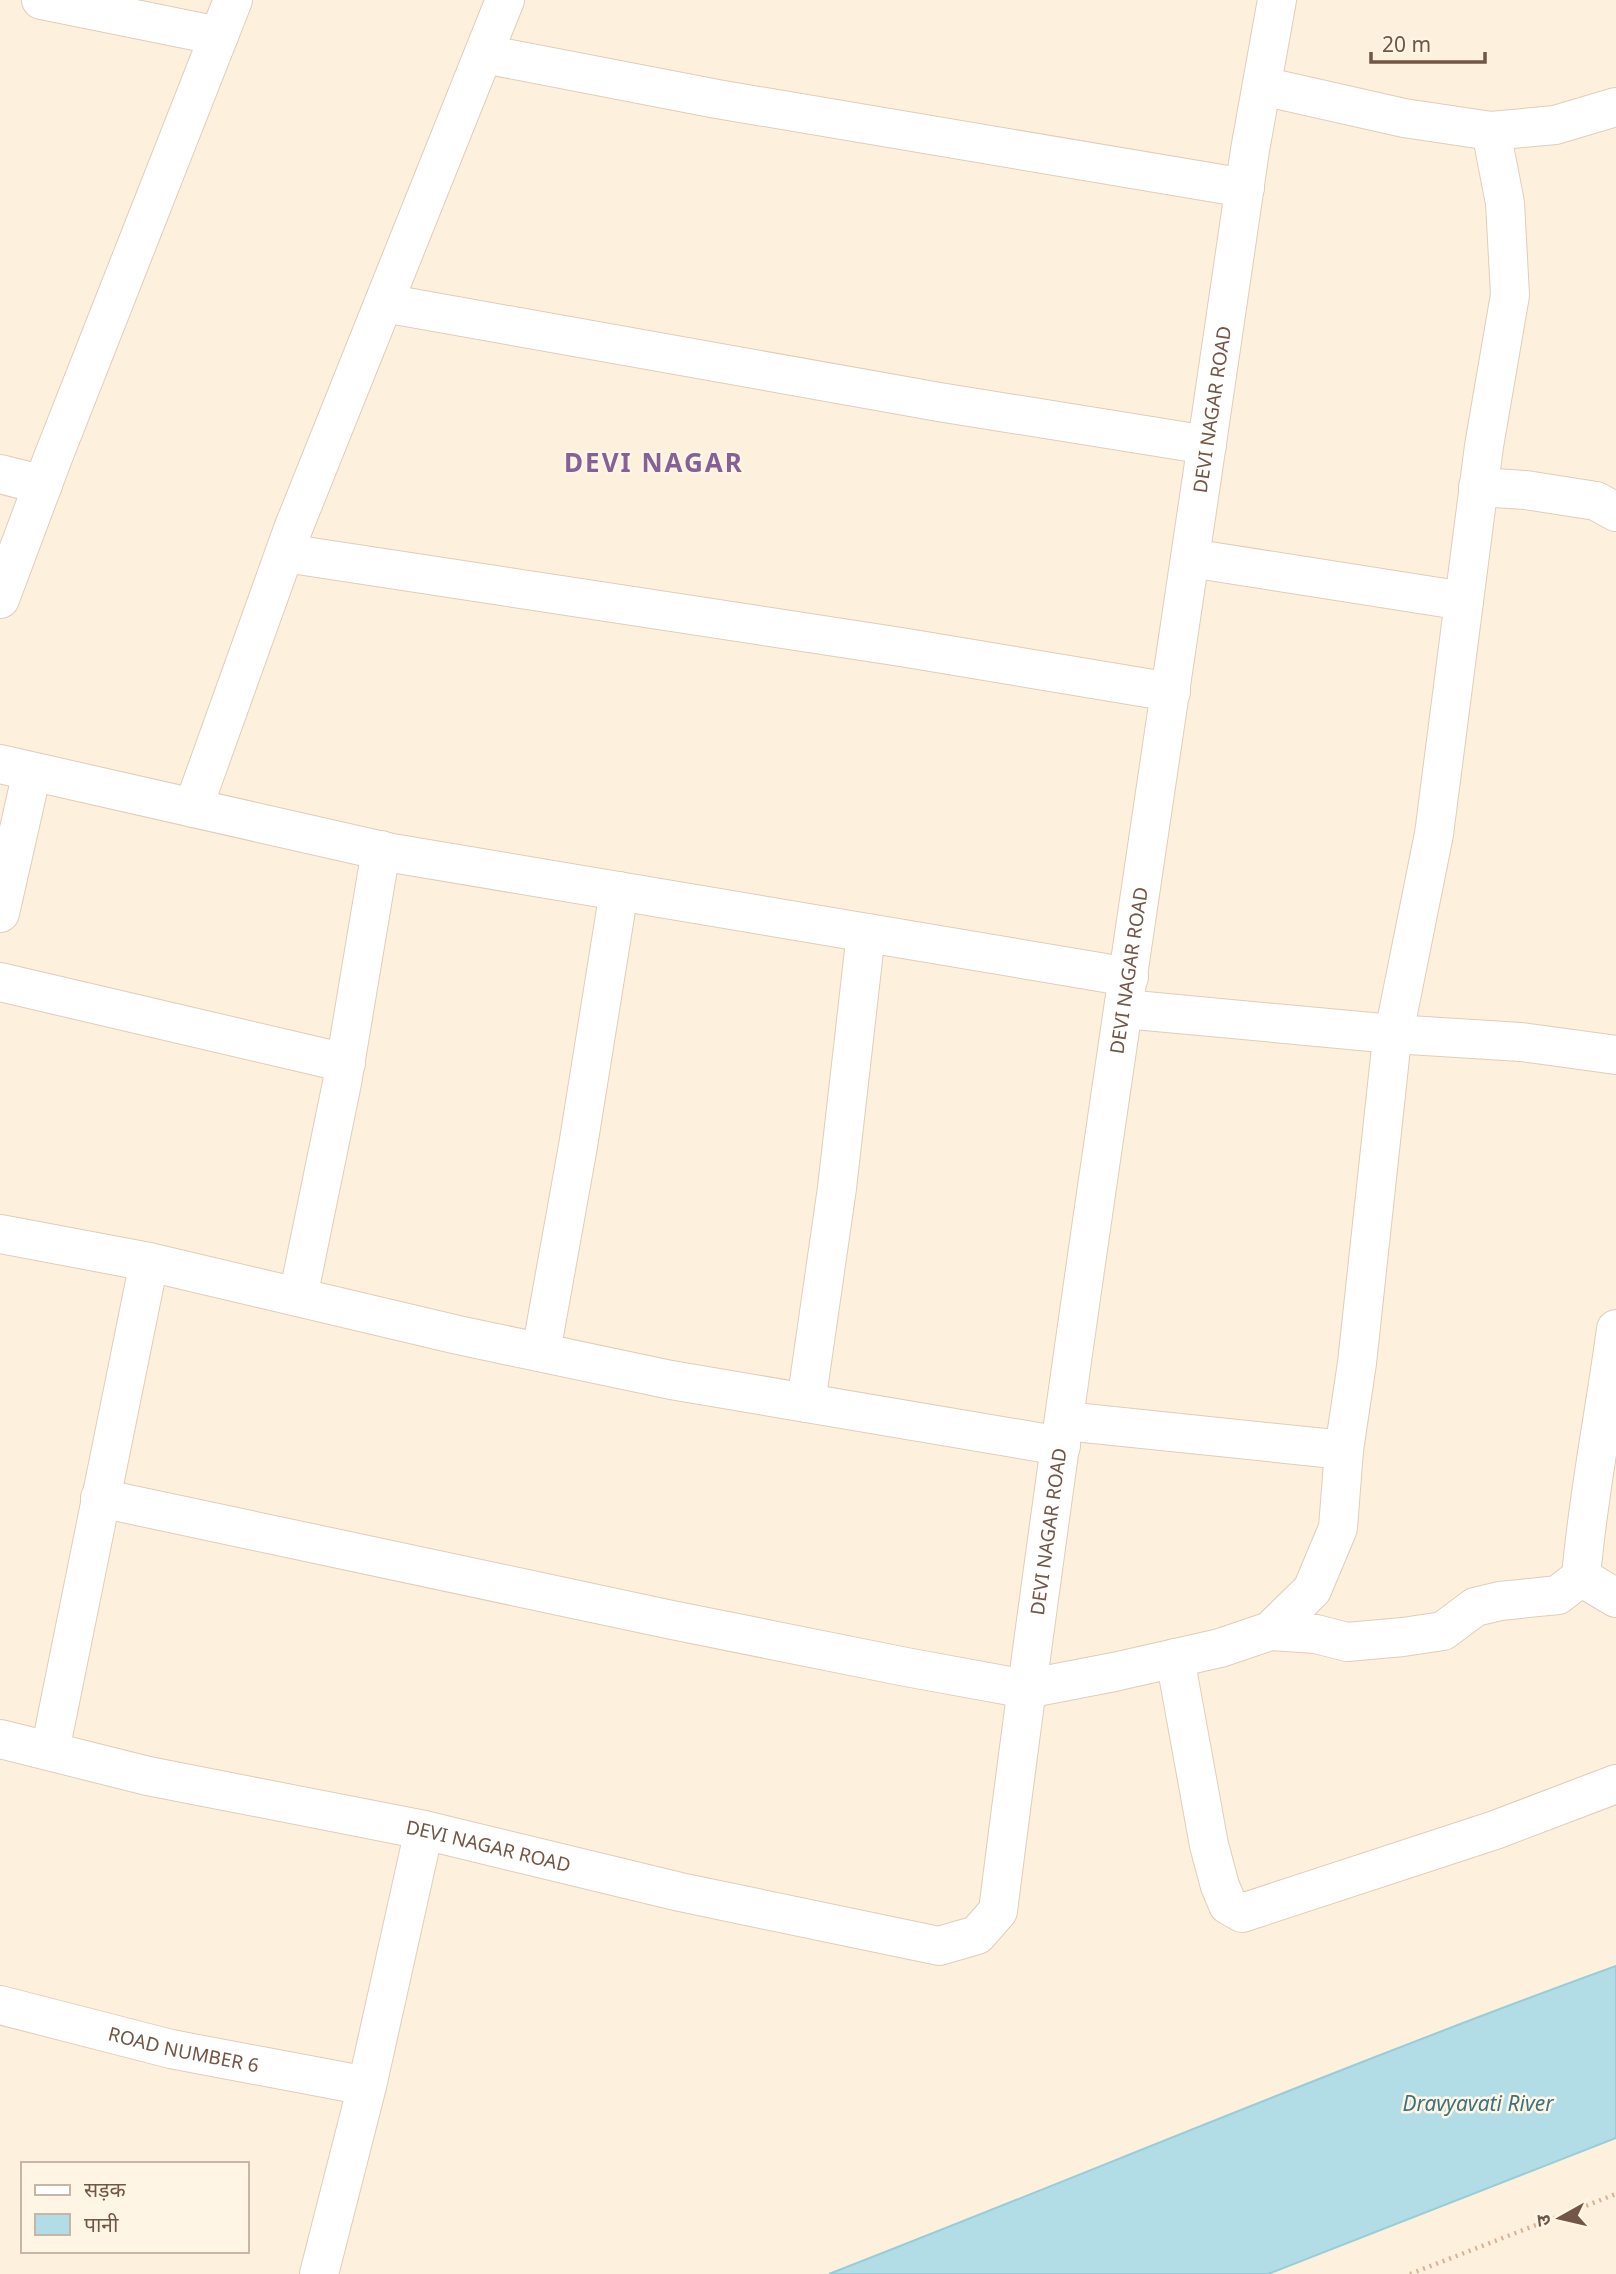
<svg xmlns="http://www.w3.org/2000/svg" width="1616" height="2274" font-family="'Noto Sans','Noto Sans Devanagari',sans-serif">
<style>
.water{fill:#b2dde6;stroke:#98cdd8;stroke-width:2}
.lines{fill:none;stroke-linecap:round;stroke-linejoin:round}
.minor-casing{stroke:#e0cdba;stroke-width:40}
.path{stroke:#d6b298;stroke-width:4.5;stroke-dasharray:2 5;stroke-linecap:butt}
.minor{stroke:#fff;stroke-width:38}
.labels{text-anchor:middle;stroke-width:5;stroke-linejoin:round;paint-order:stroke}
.street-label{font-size:19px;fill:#725646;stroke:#fff5e4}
.water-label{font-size:21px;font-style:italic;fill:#3c737f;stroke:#fff5e4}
.district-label{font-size:26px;font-weight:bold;letter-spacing:2px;fill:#856196;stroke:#fff5e4}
</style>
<rect width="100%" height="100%" fill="#fdf1dd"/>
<path class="water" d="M1616 1966V2138L1268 2274H829C1091 2172 1351 2062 1616 1966Z"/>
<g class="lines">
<defs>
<g id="minor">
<path d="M41 0 219 36"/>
<path d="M484 54 717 99 1245 188"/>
<path d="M1491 131 1555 125 1616 107"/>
<path d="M384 303 939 402 1207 445"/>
<path d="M0 474 43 485"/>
<path d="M1478 487 1526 490 1596 501 1616 512"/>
<path d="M285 553 901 647 1171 692"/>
<path d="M1190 558 1464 601"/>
<path d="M0 599 52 460 233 0"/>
<path d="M0 764 392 853 1129 977"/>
<path d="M193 808 293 529 505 0"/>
<path d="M0 913 32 772"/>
<path d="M0 982 346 1063"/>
<path d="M1124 1009 1393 1034 1521 1042 1616 1055"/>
<path d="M0 1234 149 1262 458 1335 671 1380 1061 1446"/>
<path d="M298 1297 342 1083 381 850"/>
<path d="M541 1352 578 1146 619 891"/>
<path d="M806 1403 837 1188 866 933"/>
<path d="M1065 1421 1344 1450"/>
<path d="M100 1498 672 1620 906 1667 1026 1689 1114 1672 1220 1648 1270 1631 1312 1590 1338 1528 1344 1450 1357 1363 1391 1048 1434 834 1484 446 1510 295 1505 203 1491 131 1404 118 1262 86"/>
<path d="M1581 1577 1616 1598"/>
<path d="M1270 1631 1316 1634 1347 1642 1403 1637 1443 1631 1475 1607 1500 1601 1558 1595 1581 1577C1588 1494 1605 1412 1616 1329"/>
<path d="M1175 1658 1209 1845 1220 1886 1228 1905 1242 1913 1495 1830 1616 1784"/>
<path id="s1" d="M0 1739 148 1776 424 1830 680 1892 939 1946 977 1935 998 1911C1072 1323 1165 737 1250 150L1277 0"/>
<path d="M50 1751 149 1262"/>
<path id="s2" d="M0 2005 171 2049 367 2086"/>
<path d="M319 2274 367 2086 424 1830"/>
</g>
</defs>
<use href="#minor" class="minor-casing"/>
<path class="path" d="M1410 2274 1616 2194"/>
<use href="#minor" class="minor"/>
</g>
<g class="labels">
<g class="street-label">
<text dy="7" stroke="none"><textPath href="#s1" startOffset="2550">DEVI NAGAR ROAD</textPath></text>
<text dy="7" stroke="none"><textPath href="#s1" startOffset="1983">DEVI NAGAR ROAD</textPath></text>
<text dy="7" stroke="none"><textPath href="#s1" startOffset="1416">DEVI NAGAR ROAD</textPath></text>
<text dy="7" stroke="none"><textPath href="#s1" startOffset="500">DEVI NAGAR ROAD</textPath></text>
<text dy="7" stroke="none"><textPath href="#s2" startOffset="189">ROAD NUMBER 6</textPath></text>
</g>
<g class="water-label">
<text x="1478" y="2111">Dravyavati River</text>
</g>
<g class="district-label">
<text x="654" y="472">DEVI NAGAR</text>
</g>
</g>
<rect x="21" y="2162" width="228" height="91" fill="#fff5e4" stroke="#c7b5a5" stroke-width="2"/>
<rect x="35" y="2185" width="35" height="10" fill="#ffffff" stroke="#c7b5a5" stroke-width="2"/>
<text x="84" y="2197" font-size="21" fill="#725646">सड़क</text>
<rect x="35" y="2214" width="35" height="21" fill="#b2dde6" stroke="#c7b5a5" stroke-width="2"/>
<text x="84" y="2232" font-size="21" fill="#725646">पानी</text>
<g transform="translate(1560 2218) rotate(262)" stroke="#fff5e4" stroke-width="5" paint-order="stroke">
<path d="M0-5L12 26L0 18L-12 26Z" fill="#725646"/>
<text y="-10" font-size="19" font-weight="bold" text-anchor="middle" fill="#725646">उ</text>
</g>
<path d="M1371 52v10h114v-10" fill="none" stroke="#725646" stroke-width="3.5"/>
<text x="1382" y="52" font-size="21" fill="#725646" stroke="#fff5e4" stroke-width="5" paint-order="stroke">20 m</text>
</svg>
